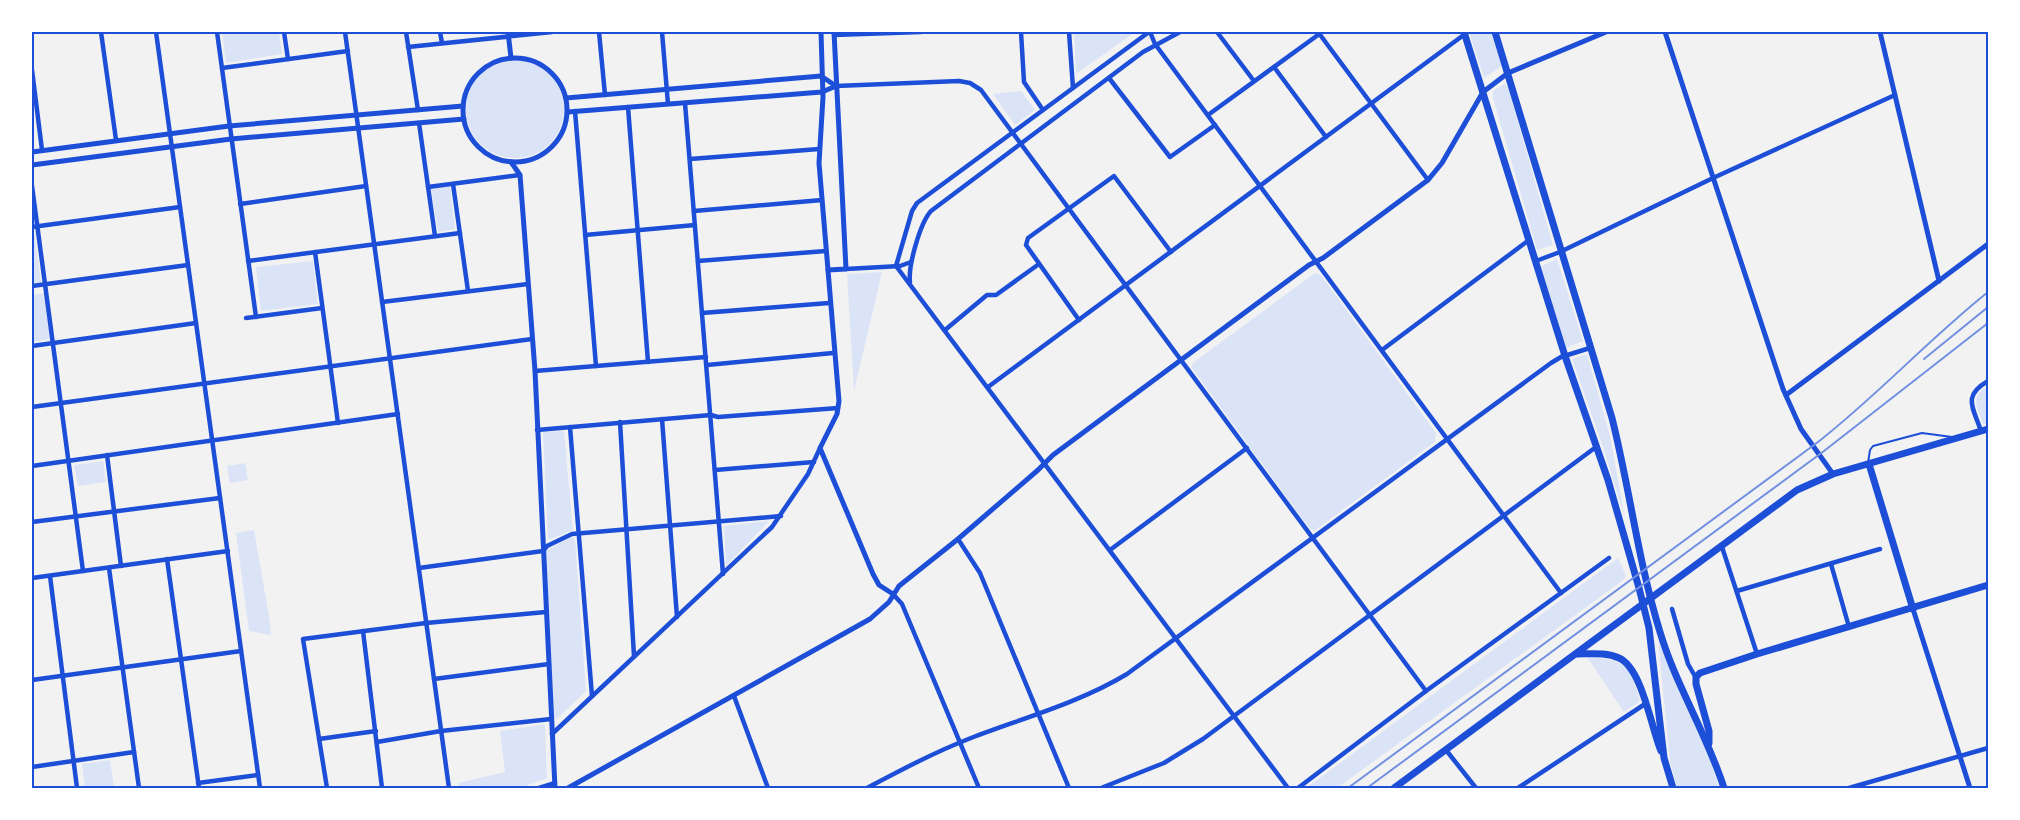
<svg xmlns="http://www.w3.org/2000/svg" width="2020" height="820" font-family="'Asap Condensed',sans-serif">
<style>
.green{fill:#dbe4f7}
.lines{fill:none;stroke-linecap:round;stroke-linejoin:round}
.service{stroke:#1d4ed8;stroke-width:2}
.minor{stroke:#1d4ed8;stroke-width:4.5}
.tertiary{stroke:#1d4ed8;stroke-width:5}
.primary{stroke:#1d4ed8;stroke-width:7}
.rail{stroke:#7290e2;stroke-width:2}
.neatline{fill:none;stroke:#1d4ed8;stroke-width:2}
</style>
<rect width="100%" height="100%" fill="#f2f2f2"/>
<g class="green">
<path d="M222 32H279L282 54 226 63Z"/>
<path d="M1074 32H1135L1076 74Z"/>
<path d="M1469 32H1491L1502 66 1484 78Z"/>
<circle cx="515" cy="109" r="49"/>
<path d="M1504 84 1508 87 1553 245 1537 250 1493 98V91Z"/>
<path d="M1021 91 1035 110 1015 125 993 94Z"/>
<path d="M450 186 455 229 438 232 431 188Z"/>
<path d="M34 231 41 282 32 283V232Z"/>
<path d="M1557 259 1583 341 1566 348 1541 266Z"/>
<path d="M313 261 318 304 261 311 256 267Z"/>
<path d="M882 272 854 391 847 274Z"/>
<path d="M1315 273 1321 275 1436 433 1435 442 1314 531 1309 528 1191 367 1194 362Z"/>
<path d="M44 293 51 339 32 342V295Z"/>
<path d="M1587 354 1610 436 1625 518 1603 447 1572 359Z"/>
<path d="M1988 386V423L1983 424C1977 407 1969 397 1988 386Z"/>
<path d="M564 431 573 530 548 540 543 432Z"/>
<path d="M103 461 106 482 78 486 74 465Z"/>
<path d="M245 463 248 480 230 483 227 466Z"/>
<path d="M769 521 726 566 724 526Z"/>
<path d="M254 530 270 622 271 635 249 631 236 533Z"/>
<path d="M571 537 575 539 586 691 557 719 554 717 546 551Z"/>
<path d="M1618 558 1626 576 1622 581 1337 788H1306Z"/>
<path d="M1658 641 1709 756 1719 788H1677L1670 761Z"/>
<path d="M1587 657C1627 660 1629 664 1640 701L1624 712Z"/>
<path d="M545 724 547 778 520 788H460L458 783 505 772 500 731Z"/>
<path d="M110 760 114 788H85L82 764Z"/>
</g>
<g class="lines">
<path class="service" d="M1868 463 1870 450 1873 446 1922 433 1952 437"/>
<g class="minor">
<path d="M101 32 116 140"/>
<path d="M156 32 260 788"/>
<path d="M217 32 256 317"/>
<path d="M284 32 288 59"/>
<path d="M345 32 449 788"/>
<path d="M406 32 418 110"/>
<path d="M440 32 442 43"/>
<path d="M599 32 605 95"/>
<path d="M662 32 668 104"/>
<path d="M1021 32 1024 82 1043 110"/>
<path d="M1069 32 1073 88"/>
<path d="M1150 32 1155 44 1561 593"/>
<path d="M1217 32 1254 81"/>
<path d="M1318 32 1428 180"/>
<path d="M834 35 921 32"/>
<path d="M408 47 552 32"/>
<path d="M1274 67 1326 137"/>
<path d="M222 68 348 51"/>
<path d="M32 70 42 150"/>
<path d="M1109 78 1170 157 1215 125"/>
<path d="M836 86 959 81 970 83 981 90 1426 691"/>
<path d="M685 103 723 574"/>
<path d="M628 107 648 362"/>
<path d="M575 111 596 366"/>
<path d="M1208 115 1322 32"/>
<path d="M419 123 435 236"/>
<path d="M690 159 819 149"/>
<path d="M453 184 468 291"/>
<path d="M32 186 83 571"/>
<path d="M428 187 520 175"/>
<path d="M240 204 366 186"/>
<path d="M694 211 822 200"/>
<path d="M32 227 180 207"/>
<path d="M585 235 695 225"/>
<path d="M315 252 338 423"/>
<path d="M248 261 460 233"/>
<path d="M698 261 826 251"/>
<path d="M1536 261 1560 252 1713 178 1895 95"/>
<path d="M896 266 1288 788"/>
<path d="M896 266 912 211 917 203 1149 32"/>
<path d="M846 269 900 266 911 262"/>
<path d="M910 282C908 266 920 223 931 211L1143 52 1180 32"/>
<path d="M32 286 188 265"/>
<path d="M382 302 528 284"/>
<path d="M702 313 829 303"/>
<path d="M246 318 322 308"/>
<path d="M1079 320 1026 245 1028 238 1114 176 1171 252"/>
<path d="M945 330 987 295H996L1039 264"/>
<path d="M32 346 196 323"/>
<path d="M1382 350 1529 240"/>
<path d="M707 365 833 353"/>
<path d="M535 371 706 357"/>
<path d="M988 387 1465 34"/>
<path d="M32 407 532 339"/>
<path d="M662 419 677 617"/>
<path d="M620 422 634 656"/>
<path d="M570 427 592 696"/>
<path d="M537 430 711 415 718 417 838 408"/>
<path d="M1981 431C1973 407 1962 396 1988 381"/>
<path d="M107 455 121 566"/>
<path d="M32 466 398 414"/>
<path d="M715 470 814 462"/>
<path d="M32 522 220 498"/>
<path d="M958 539 980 573 1069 788"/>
<path d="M1722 547 1757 654"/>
<path d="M1110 550 1247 448"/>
<path d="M167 559 199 788"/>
<path d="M1831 564 1849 627"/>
<path d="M109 568 139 788"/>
<path d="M419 568 543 551 547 546 572 534 781 516"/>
<path d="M50 576 77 788"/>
<path d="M32 578 228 551"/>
<path d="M1737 591 1880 549"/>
<path d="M893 594 902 604 979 788"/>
<path d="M1672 609 1688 664 1696 678"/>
<path d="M363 631 382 788"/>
<path d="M434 679 549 664"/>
<path d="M32 680 241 651"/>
<path d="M734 696 768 788"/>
<path d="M552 734 772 527 808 474 820 448"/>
<path d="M319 739 376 731"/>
<path d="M377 742 441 731 551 719"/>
<path d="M1446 750 1476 788"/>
<path d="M32 767 134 752"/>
<path d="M198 783 258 775"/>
<path d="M327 788 303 639 426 623 546 612"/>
<path d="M539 788 555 783"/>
<path d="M867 788C901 770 935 752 971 738 1023 718 1079 703 1127 674L1551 363 1561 357 1590 348"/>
<path d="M1101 788 1164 763 1203 739 1596 447"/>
<path d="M1298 788 1426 691 1609 558"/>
<path d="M1518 788 1645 704"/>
<path d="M1849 788 1988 748"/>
</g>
<g class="tertiary">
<path d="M508 32 511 58"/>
<path d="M821 32 823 97 819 163 839 401 837 414 820 448 873 574 879 585 893 594"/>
<path d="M1665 32 1783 389 1801 429 1833 474"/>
<path d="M1880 32 1939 281"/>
<circle cx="515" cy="110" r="52"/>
<path d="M566 98 821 76 836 86"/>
<path d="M568 112 822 92 836 86"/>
<path d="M32 152 229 126 463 106"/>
<path d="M511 162 520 175 535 371 555 788"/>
<path d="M32 165 231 139 464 119"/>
<path d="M828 270 846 269 834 32"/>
<path d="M1786 395 1988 244"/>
<path d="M1913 609 1970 788"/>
<path d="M568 788 870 619 889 602 899 586 958 539 1038 470 1053 455 1309 265 1323 258 1428 180 1442 163 1483 92 1508 73 1606 32"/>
</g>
<g class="primary">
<path d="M1464 32 1565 356 1608 480 1639 588 1649 628 1664 758 1673 788"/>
<path d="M1495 32 1612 418C1630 490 1638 561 1660 632 1676 686 1707 734 1724 788"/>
<path d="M1869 464 1913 609"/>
<path d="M1577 654C1591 654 1606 652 1619 658 1642 668 1651 727 1661 751"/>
<path d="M1709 743V731L1696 684V677L1700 673 1757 654 1988 585"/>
<path d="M1394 788 1797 490 1833 474 1988 429"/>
</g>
<g class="rail">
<path d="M1924 359 1988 307"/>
<path d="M1348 788 1818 442C1878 395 1929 339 1988 292"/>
<path d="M1367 788 1824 451 1988 323"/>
</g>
</g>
<rect width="2020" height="820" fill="none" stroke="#ffffff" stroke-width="66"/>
<rect x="33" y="33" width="1954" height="754" class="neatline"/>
</svg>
